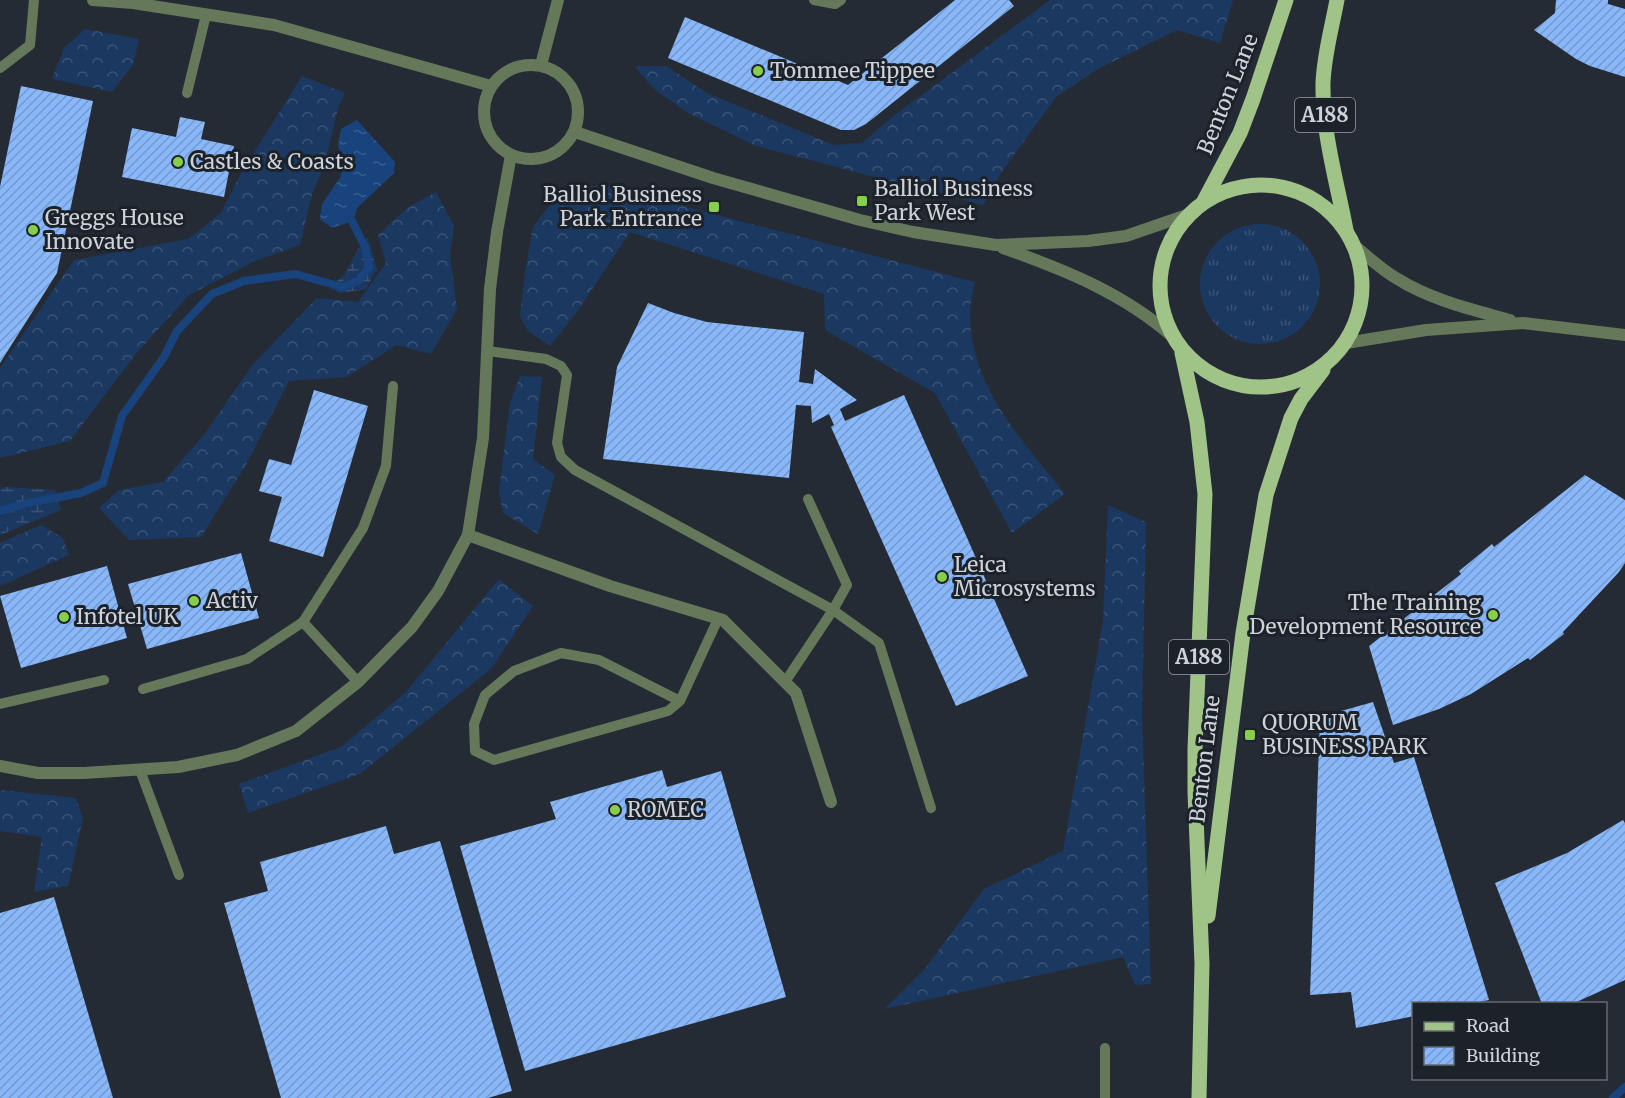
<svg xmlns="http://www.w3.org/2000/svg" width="1625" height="1098" font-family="Merriweather,serif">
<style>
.grass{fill:url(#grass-tufts)}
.forest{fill:url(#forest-crowns)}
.wetland{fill:url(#wetland-marsh)}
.water{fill:url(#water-ripples)}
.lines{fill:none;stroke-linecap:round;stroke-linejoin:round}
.stream{stroke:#19437d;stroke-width:8}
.building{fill:url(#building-hatch)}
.lane{stroke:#66785a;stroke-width:10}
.street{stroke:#66785a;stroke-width:12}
.primary{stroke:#a0c487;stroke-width:15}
.poi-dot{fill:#87cf4a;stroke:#1c222a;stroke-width:2}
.labels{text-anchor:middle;stroke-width:6;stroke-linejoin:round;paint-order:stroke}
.shield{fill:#1c222a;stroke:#999ea4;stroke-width:1.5}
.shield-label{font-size:20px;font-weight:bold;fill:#cfd3d8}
.poi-label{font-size:21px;fill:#cfd3d8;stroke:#1c222a;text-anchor:start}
.street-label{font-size:21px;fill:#cfd3d8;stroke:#1c222a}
</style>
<defs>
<pattern id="grass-tufts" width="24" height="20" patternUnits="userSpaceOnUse" patternTransform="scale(1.5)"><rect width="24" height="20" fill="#1b3860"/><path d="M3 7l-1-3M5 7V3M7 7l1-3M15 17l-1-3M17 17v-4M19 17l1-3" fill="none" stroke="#3b5476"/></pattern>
<pattern id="forest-crowns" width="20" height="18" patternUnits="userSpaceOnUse" patternTransform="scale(1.5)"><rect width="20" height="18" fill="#1b3860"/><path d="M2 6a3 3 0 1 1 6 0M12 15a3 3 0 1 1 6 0" fill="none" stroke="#3b5476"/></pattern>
<pattern id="wetland-marsh" width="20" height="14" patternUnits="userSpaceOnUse" patternTransform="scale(1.5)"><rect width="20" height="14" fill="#1b3860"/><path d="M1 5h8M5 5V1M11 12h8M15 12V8" fill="none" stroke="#3b5476"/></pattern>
<pattern id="water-ripples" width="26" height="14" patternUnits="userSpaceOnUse" patternTransform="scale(1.5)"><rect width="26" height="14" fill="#19437d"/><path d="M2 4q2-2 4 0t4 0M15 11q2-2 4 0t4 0" fill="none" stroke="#395d8f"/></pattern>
<pattern id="building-hatch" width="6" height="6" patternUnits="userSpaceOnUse" patternTransform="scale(1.5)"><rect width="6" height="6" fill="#88b7fa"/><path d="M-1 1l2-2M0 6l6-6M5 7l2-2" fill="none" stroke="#7699cc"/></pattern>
</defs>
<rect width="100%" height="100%" fill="#252b34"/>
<circle class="grass" cx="1260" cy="284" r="60"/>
<g class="forest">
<path d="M1050 0H1233L1220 43 1177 30 1098 69 1056 97 1001 173 983 205 756 146 688 113 655 90 634 66H666L707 93 834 145 862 143 892 117Z"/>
<path d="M85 29 139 39 133 65 112 92 52 79 64 48Z"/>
<path d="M302 76 345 93 338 108 325 164 312 194 300 245 255 261 189 295 135 355 70 441 0 458V368L74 260 188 239 221 213 240 175Z"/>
<path d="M602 185 975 282C973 292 970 303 970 314 970 387 1023 441 1065 494L1012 533 935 393 825 330 824 294 630 232 577 312 550 346 528 331 520 316 525 272 533 227 560 191Z"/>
<path d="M436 192 454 226 450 255 457 309 431 354 397 345 346 377 289 381 246 465 201 537 129 540 99 508 119 490 163 482 206 432 253 364 317 298 358 302 386 263 378 235 407 208Z"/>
<path d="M520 376 542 377 533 459 555 475 538 534 503 513 499 491 510 403Z"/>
<path d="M1108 505 1146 522 1142 715 1151 984 1135 985 1123 957 884 1009 924 970 984 889 1063 851 1103 621Z"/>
<path d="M41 525 63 538 69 555 0 586V543Z"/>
<path d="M499 579 533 606 491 669 360 774 248 813 239 784 341 747 406 692Z"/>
<path d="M0 790 76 798 83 818 68 886 34 892 42 837 0 831Z"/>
</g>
<g class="wetland">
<path d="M368 238 377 269 366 289 340 293 329 288 345 274 358 249Z"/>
<path d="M5 487 55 490 61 510 0 535V489Z"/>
</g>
<path class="water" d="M357 120 395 162 394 173 358 207 352 221 332 228 320 219 322 204 340 178 344 162 338 146 341 129Z"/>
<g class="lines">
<g class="stream">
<path d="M0 511 28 503 81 493 103 483 122 416 164 357 177 331 212 294 244 281 295 274 343 287 358 281 369 268 365 247 352 221"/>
<path d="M1613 1098 1625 1087"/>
</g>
</g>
<g class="building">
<path d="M955 0H1009L1014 6 866 124 854 130H841L668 58 685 17 848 85Z"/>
<path d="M1556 0H1608V4L1625 9V77L1590 66 1576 59 1534 30 1555 13Z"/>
<path d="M21 86 93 101 57 273 0 363V187Z"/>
<path d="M180 117 205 122 201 139 234 146 224 197 122 177 132 128 176 137Z"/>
<path d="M648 303 674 313 707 322 804 332 799 382 813 384 815 369 857 400 840 409 845 421 904 395 1028 676 956 706 831 427 834 425 829 414 812 423 811 406 796 405 789 478 603 459 617 367Z"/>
<path d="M314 390 368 406 323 557 269 541 282 497 259 491 269 459 291 465Z"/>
<path d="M1585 475 1625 500V563L1619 572 1563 632 1564 634 1530 660 1528 658 1471 694 1439 709 1393 725 1369 646 1461 574 1459 571 1492 544 1494 547Z"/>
<path d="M241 553 259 618 147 649 128 584Z"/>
<path d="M107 566 127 638 21 668 0 596Z"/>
<path d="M1373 702 1394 763 1414 757 1489 1000 1470 1004H1414V1016L1356 1028 1351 992 1310 995 1320 717Z"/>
<path d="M662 770 667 787 721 771 786 997 525 1071 460 846 556 819 550 802Z"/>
<path d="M1623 820 1625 823V980L1572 1004H1542L1495 883 1567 853Z"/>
<path d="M386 826 394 854 440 841 512 1091 488 1098H281L224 903 268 891 260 862Z"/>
<path d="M54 897 113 1098H0V913Z"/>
</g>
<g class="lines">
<g class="lane">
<path d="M814 0 835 4 841 0"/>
<path d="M0 68 30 45 34 0"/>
<path d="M187 93 206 15"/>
<path d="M488 351 546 359 561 366 567 375 557 443 561 457 575 470 833 610 879 643 931 808"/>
<path d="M358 682 303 622 363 528 386 466 393 386"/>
<path d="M785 682 833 610 847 585 808 499"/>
<path d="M143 689 247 659 303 622"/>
<path d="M680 701 599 660 561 653 514 671 485 695 474 724 475 751 494 760 668 711 680 701 718 619"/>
<path d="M0 704 104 680"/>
<path d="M140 770 179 875"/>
<path d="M1105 1098V1048"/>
</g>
<g class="street">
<path d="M93 0 133 3 274 25 491 86"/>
<circle cx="531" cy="112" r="47"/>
<path d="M541 65 558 0"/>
<path d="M575 132 713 178 860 220 913 232 996 245 1088 241 1126 236 1190 214"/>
<path d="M1355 246C1368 257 1381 269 1396 278 1431 300 1470 309 1510 320"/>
<path d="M1003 248C1065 270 1123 293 1173 337"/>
<path d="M1346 343 1426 330 1523 323 1625 335"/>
<path d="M468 535 610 586 723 620 796 693 831 802"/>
<path d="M0 766 38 773H84L178 767 237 755 296 731 358 682 412 627 438 591 468 535 483 438 490 289 497 232 511 155"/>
</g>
<g class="primary">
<path d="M1337 0C1332 27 1324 55 1323 83 1322 132 1337 182 1346 230"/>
<circle cx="1261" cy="286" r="101"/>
<path d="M1204 201 1240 133 1253 99 1286 0"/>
<path d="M1182 353 1197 422 1205 494 1195 749V792L1202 964 1199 1098"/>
<path d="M1208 916 1243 633 1266 495 1291 418 1301 399 1323 370"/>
</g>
</g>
<g class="poi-dot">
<circle cx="758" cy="71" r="6"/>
<circle cx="178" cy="162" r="6"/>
<rect x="856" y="195" width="12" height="12" rx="3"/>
<rect x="708" y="201" width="12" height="12" rx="3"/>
<circle cx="33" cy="230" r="6"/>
<circle cx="942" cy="577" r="6"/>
<circle cx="194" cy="601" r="6"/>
<circle cx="1493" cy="615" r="6"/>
<circle cx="64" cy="617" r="6"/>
<rect x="1244" y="729" width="12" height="12" rx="3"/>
<circle cx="615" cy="810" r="6"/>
</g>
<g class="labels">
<g class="shield">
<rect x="1295" y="98" width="60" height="34" rx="4.5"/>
<rect x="1169" y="640" width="60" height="34" rx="4.5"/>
</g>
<g class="shield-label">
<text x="1325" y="122">A188</text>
<text x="1199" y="664">A188</text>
</g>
<g class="poi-label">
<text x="770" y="78">Tommee Tippee</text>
<text x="190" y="169">Castles &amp; Coasts</text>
<text x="874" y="196">Balliol Business<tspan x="874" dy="24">Park West</tspan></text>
<text x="702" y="202" text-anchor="end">Balliol Business<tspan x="702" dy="24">Park Entrance</tspan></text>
<text x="45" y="225">Greggs House<tspan x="45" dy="24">Innovate</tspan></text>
<text x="954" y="572">Leica<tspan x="954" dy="24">Microsystems</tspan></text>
<text x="206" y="608">Activ</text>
<text x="1481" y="610" text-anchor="end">The Training<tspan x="1481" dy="24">Development Resource</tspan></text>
<text x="76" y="624">Infotel UK</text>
<text x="1262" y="730">QUORUM<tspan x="1262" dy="24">BUSINESS PARK</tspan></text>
<text x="627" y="817">ROMEC</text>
</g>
<g class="street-label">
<text transform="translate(1228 94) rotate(-68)" y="7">Benton Lane</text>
<text transform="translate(1205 759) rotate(-83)" y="7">Benton Lane</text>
</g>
</g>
<rect x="1412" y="1002" width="195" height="78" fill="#1c222a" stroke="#646970" stroke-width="1.5"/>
<rect x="1424" y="1022" width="30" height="9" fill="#a0c487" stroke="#646970" stroke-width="1.5"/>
<text x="1466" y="1032" font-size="18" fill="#cfd3d8">Road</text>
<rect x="1424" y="1047" width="30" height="18" fill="url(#building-hatch)" stroke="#646970" stroke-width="1.5"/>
<text x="1466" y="1062" font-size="18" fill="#cfd3d8">Building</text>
</svg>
